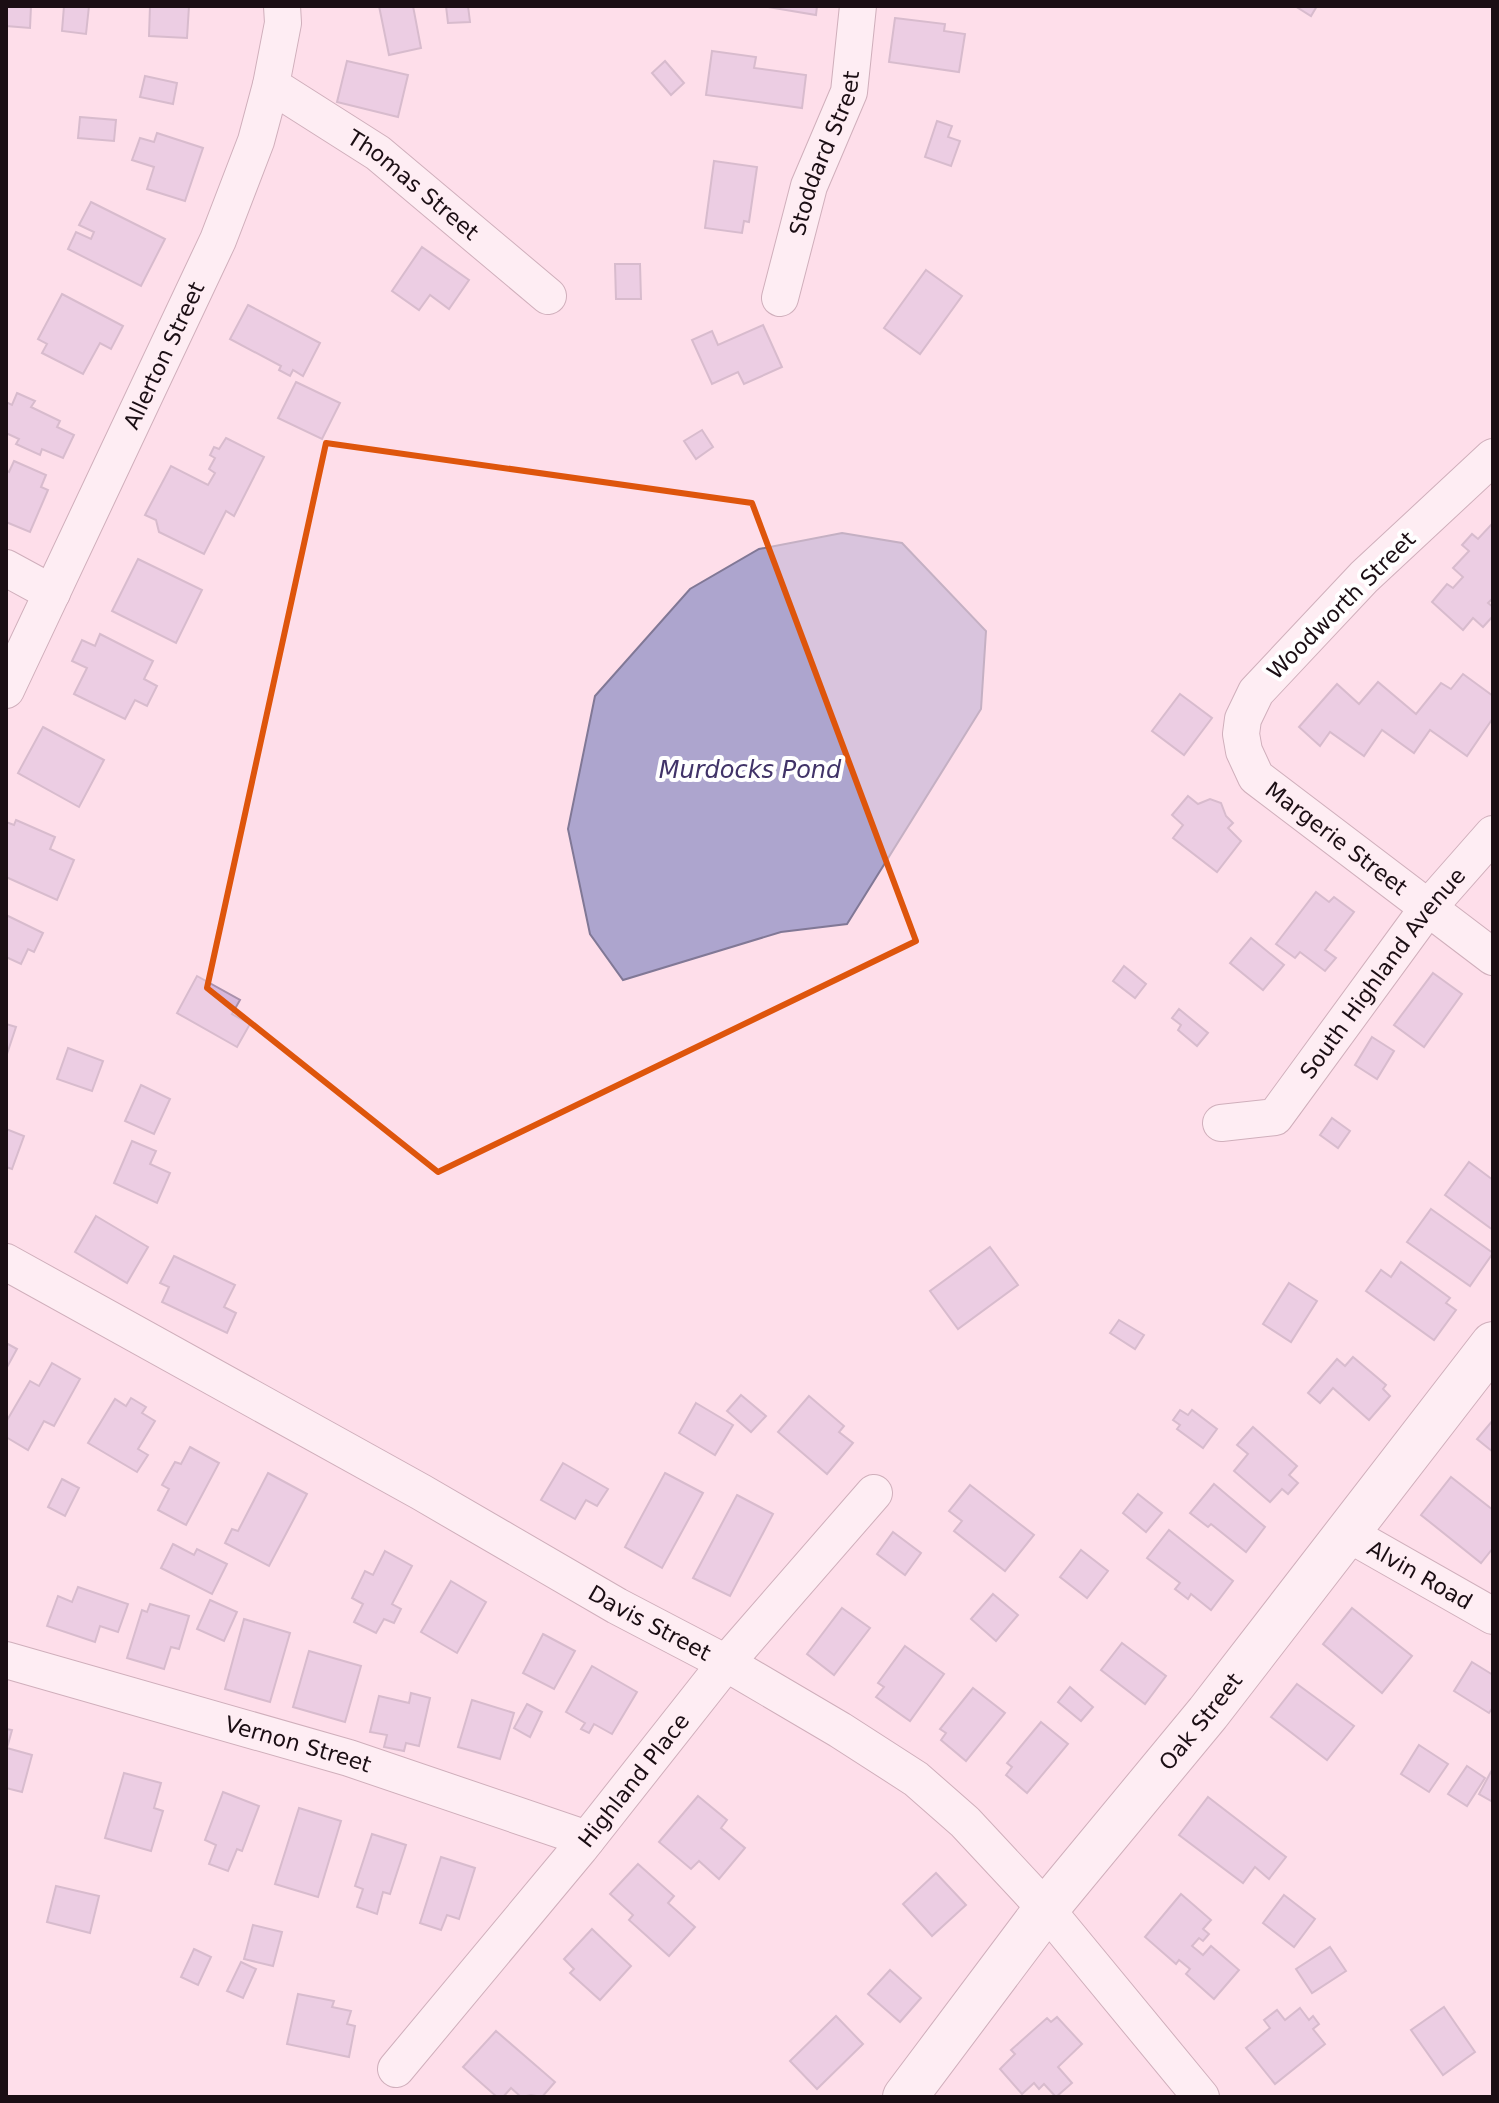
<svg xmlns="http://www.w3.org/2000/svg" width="1499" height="2103" font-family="'DejaVu Sans',sans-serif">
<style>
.water{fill:#ada5ce;stroke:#817896;stroke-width:2}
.building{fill:#d8b8db;stroke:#aa91ac;stroke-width:2}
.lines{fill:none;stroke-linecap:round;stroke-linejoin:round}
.minor-casing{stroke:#997584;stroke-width:38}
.secondary-casing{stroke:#997584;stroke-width:46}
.minor{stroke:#fff;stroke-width:36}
.secondary{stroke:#fff;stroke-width:44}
.marked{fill:none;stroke:#de550c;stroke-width:6;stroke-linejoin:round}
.labels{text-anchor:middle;stroke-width:8;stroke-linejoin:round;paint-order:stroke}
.street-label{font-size:22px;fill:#1b0e14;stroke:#fff}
.water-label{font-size:24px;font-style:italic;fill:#413368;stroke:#fff}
</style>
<rect width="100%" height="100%" fill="#fedeea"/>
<path class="water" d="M842 533 902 543 986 631 981 709 847 924 781 932 623 980 590 934 568 829 595 696 690 589 759 549Z"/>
<g class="building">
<path d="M6 6H31L30 28 6 26Z"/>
<path d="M64 6H89L86 34 62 31Z"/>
<path d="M150 6H189L187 38 149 36Z"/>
<path d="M379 6H413L421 48 389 55Z"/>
<path d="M446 6H468L470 22 448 23Z"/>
<path d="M762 6H817L816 15Z"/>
<path d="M1295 6H1317L1311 16Z"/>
<path d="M895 18 945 24 944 31 965 34 959 72 889 62Z"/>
<path d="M712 51 756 57 754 68 806 75 802 108 706 95Z"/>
<path d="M347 61 408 75 398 117 337 102Z"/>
<path d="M665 61 684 83 671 95 652 73Z"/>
<path d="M145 76 177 83 173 104 140 97Z"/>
<path d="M80 117 116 120 114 141 78 138Z"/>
<path d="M937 121 952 126 948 137 960 141 951 166 925 157Z"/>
<path d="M157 133 203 148 185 201 147 189 154 167 132 160 140 138 154 142Z"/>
<path d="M714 161 757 167 749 222 744 221 742 233 705 228Z"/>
<path d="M91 202 165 239 141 286 68 249 76 232 91 239 94 232 79 225Z"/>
<path d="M422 247 469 280 449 309 430 295 419 310 392 291Z"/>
<path d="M615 264H640L641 299H616Z"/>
<path d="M926 270 962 296 920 354 884 328Z"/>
<path d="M62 294 123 326 111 349 100 343 83 374 42 353 47 344 38 339Z"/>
<path d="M248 305 320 343 303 376 293 370 290 376 279 370 281 366 230 339Z"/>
<path d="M763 325 782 367 744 384 738 372 712 384 692 340 712 331 718 345Z"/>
<path d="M296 382 340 403 322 439 278 418Z"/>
<path d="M17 393 35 401 31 407 60 421 57 427 74 435 63 458 42 449 40 455 16 444 19 439 6 433V402L12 405Z"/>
<path d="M702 430 713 447 696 459 684 441Z"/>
<path d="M226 438 264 457 234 516 226 511 204 554 159 532 156 520 145 515 171 466 208 485 215 473 209 469 215 458 210 455 214 447 219 449Z"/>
<path d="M14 461 46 475 41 487 48 490 30 532 6 522V470L9 472Z"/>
<path d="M1491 525 1493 527V598L1488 603 1493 607V616L1483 627 1473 618 1463 630 1432 602 1447 584 1453 588 1463 577 1453 568 1469 551 1462 545 1472 534 1478 539Z"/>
<path d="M138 559 202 590 176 643 112 611Z"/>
<path d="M100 634 153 661 144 679 157 686 147 706 135 700 125 719 74 694 87 668 72 661 82 640 95 646Z"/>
<path d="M1463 674 1493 696V718L1467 756 1430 730 1414 753 1382 730 1364 756 1330 732 1320 746 1299 727 1337 684 1359 704 1378 682 1416 714 1441 683 1451 689Z"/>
<path d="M1180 694 1212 718 1184 755 1152 731Z"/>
<path d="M43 727 104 760 79 807 18 773Z"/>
<path d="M1188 796 1198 804 1210 799 1221 803 1226 816 1233 823 1228 828 1241 841 1217 872 1173 838 1183 825 1172 815Z"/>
<path d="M16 820 55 837 50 849 74 860 57 900 6 877V822L14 825Z"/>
<path d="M1316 892 1329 902 1334 897 1354 912 1325 950 1336 958 1325 971 1300 952 1295 958 1276 944Z"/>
<path d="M6 915 43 933 34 952 28 949 21 964 6 957Z"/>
<path d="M1251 938 1284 965 1263 990 1230 963Z"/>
<path d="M1124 966 1146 984 1135 998 1113 981Z"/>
<path d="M1433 973 1462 994 1424 1047 1394 1025Z"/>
<path d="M197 976 240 1000 232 1014 250 1024 237 1047 177 1013Z"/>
<path d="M1179 1009 1208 1033 1197 1046 1178 1030 1181 1025 1172 1018Z"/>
<path d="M6 1024 16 1027 6 1057Z"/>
<path d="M1372 1037 1394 1051 1377 1079 1355 1065Z"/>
<path d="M68 1048 103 1061 92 1091 57 1079Z"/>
<path d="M141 1085 170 1099 154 1134 125 1121Z"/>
<path d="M1332 1118 1350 1131 1338 1148 1320 1135Z"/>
<path d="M6 1129 24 1136 12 1169 6 1167Z"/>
<path d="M132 1141 156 1151 150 1164 170 1173 157 1203 114 1183Z"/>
<path d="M1469 1162 1493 1180V1230L1445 1195Z"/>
<path d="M1431 1209 1493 1253 1470 1286 1407 1242Z"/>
<path d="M96 1216 148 1247 127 1283 75 1252Z"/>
<path d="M990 1247 1018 1285 958 1329 930 1291Z"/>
<path d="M174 1256 235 1285 224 1307 236 1313 227 1333 162 1302 169 1287 160 1283Z"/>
<path d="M1401 1262 1450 1298 1446 1303 1456 1310 1434 1340 1366 1291 1381 1270 1391 1277Z"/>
<path d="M1289 1283 1317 1301 1291 1342 1263 1324Z"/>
<path d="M1119 1320 1144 1335 1135 1349 1110 1333Z"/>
<path d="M6 1343 17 1349 6 1369Z"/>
<path d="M1353 1357 1386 1385 1383 1389 1390 1396 1369 1420 1333 1388 1320 1403 1308 1393 1337 1359 1345 1366Z"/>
<path d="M52 1363 80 1379 54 1426 44 1421 28 1450 6 1437V1422L30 1381 39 1386Z"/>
<path d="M741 1395 766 1416 751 1432 727 1411Z"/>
<path d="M809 1396 844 1426 839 1432 853 1443 827 1474 778 1432Z"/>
<path d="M131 1398 146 1407 142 1413 155 1421 138 1449 148 1455 137 1472 88 1443 115 1399 126 1406Z"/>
<path d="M696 1403 733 1425 715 1455 679 1433Z"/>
<path d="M1180 1410 1188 1415 1192 1410 1217 1429 1203 1448 1177 1429 1180 1425 1173 1420Z"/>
<path d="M1493 1420V1452L1477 1439Z"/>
<path d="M1253 1427 1297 1466 1289 1475 1298 1483 1288 1494 1282 1489 1270 1502 1234 1471 1248 1454 1237 1445Z"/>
<path d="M190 1447 219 1463 186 1525 158 1510 169 1489 162 1485 175 1462 181 1464Z"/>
<path d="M563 1463 608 1489 597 1506 586 1500 575 1519 541 1500Z"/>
<path d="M268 1473 307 1494 269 1566 225 1543 232 1529 238 1531Z"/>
<path d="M665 1473 703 1493 662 1568 625 1547Z"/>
<path d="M1451 1477 1493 1510V1548L1481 1563 1421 1515Z"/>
<path d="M62 1479 79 1488 65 1516 48 1507Z"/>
<path d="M1214 1484 1265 1527 1246 1552 1211 1524 1208 1527 1190 1513Z"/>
<path d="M970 1485 1034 1535 1005 1571 954 1531 962 1521 949 1511Z"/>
<path d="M1138 1494 1162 1513 1146 1532 1123 1513Z"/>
<path d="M737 1495 773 1514 730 1596 693 1578Z"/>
<path d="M1169 1530 1233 1581 1211 1610 1191 1594 1188 1599 1175 1589 1180 1583 1147 1558Z"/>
<path d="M893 1532 921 1553 905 1575 877 1554Z"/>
<path d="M173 1544 194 1555 197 1549 227 1564 212 1594 161 1568Z"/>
<path d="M1081 1550 1108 1571 1087 1598 1060 1577Z"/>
<path d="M385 1551 412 1566 392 1604 401 1609 394 1623 384 1619 376 1633 354 1622 363 1604 352 1598 365 1571 373 1575Z"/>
<path d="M451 1581 486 1602 457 1653 421 1632Z"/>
<path d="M78 1587 128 1604 118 1632 100 1626 95 1642 47 1626 58 1596 72 1602Z"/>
<path d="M993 1594 1018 1615 996 1641 971 1619Z"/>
<path d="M210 1600 237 1612 224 1641 197 1629Z"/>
<path d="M150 1604 189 1616 179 1649 171 1647 164 1669 127 1658 142 1610 147 1612Z"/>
<path d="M842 1608 870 1628 834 1675 807 1654Z"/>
<path d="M1352 1608 1412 1656 1382 1693 1323 1644Z"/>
<path d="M244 1619 290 1633 270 1702 225 1689Z"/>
<path d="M543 1634 575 1651 554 1689 523 1673Z"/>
<path d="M1122 1643 1166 1676 1145 1704 1101 1670Z"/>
<path d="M905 1646 944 1674 910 1721 876 1697 884 1687 878 1683Z"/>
<path d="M309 1651 361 1666 345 1722 293 1707Z"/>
<path d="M1472 1662 1493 1675V1707L1489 1713 1454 1691Z"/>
<path d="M592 1666 637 1692 612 1734 594 1724 589 1733 581 1729 585 1723 566 1712Z"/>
<path d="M1297 1684 1354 1726 1327 1760 1271 1717Z"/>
<path d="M1070 1687 1093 1707 1081 1721 1058 1702Z"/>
<path d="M973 1688 1005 1713 966 1761 941 1740 946 1733 940 1729Z"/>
<path d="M411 1693 430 1698 419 1746 406 1743 404 1751 384 1747 387 1735 370 1732 379 1696 409 1703Z"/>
<path d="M472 1700 514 1713 500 1759 458 1747Z"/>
<path d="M527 1704 542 1712 530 1737 514 1728Z"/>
<path d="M1041 1722 1068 1744 1027 1793 1006 1775 1012 1767 1007 1763Z"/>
<path d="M6 1729 12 1730 7 1748 32 1755 22 1792 6 1788Z"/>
<path d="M1419 1745 1448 1764 1429 1792 1401 1774Z"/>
<path d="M1467 1766 1485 1778 1467 1806 1448 1794Z"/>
<path d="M1493 1768V1802L1479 1794Z"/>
<path d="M124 1773 161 1783 154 1808 163 1811 151 1851 105 1838Z"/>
<path d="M223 1792 259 1806 242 1851 237 1849 228 1871 209 1864 216 1845 205 1840Z"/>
<path d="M698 1796 727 1820 721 1828 745 1848 719 1879 699 1861 691 1869 659 1842Z"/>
<path d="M1208 1797 1286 1857 1269 1879 1255 1867 1243 1883 1179 1835Z"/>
<path d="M299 1808 341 1821 318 1897 275 1884Z"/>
<path d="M372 1834 406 1845 390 1894 383 1892 377 1914 357 1907 363 1889 355 1886Z"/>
<path d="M441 1857 475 1868 459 1919 447 1915 441 1930 420 1923Z"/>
<path d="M638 1864 674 1896 668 1903 695 1927 669 1956 629 1920 633 1915 610 1894Z"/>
<path d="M936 1873 966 1905 932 1936 903 1904Z"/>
<path d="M56 1886 99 1896 90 1933 47 1922Z"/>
<path d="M1181 1894 1211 1920 1203 1929 1209 1934 1203 1941 1199 1938 1192 1946 1203 1955 1211 1946 1239 1970 1214 1999 1186 1974 1190 1969 1179 1960 1176 1964 1145 1937Z"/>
<path d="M1284 1895 1315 1919 1294 1947 1263 1923Z"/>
<path d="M253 1925 282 1932 273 1966 244 1959Z"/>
<path d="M592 1929 631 1966 600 2000 570 1973 574 1969 564 1959Z"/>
<path d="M1330 1947 1346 1971 1312 1993 1296 1969Z"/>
<path d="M194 1949 211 1957 198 1985 181 1977Z"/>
<path d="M241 1962 256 1969 243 1998 227 1991Z"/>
<path d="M890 1970 921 1998 900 2022 868 1994Z"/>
<path d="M298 1994 334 2001 332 2007 351 2011 347 2024 355 2026 349 2057 287 2044Z"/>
<path d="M1444 2007 1475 2052 1443 2075 1411 2030Z"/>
<path d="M1300 2008 1309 2020 1313 2016 1319 2024 1313 2029 1325 2044 1275 2084 1246 2048 1270 2028 1264 2020 1277 2010 1285 2020Z"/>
<path d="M836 2016 863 2044 817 2089 790 2061Z"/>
<path d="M1057 2017 1082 2044 1058 2067 1072 2083 1056 2097 1044 2084 1039 2089 1034 2083 1022 2094 1000 2069 1015 2054 1011 2050 1047 2018 1051 2022Z"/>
<path d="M496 2031 555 2082 542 2097 531 2095 521 2097 511 2088 503 2097H497L463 2067Z"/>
</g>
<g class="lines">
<defs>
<g id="minor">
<path id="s1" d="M271 85 378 153 548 296"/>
<path id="s2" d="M780 298 809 186 849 92 858 6"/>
<path id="s3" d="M1493 457 1364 577 1256 692 1243 719 1241 734 1244 751 1256 777 1493 957"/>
<path d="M6 568 52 593"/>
<path id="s4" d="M6 690 218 240 256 141 271 85 283 23 282 6"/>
<path id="s5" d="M1221 1123 1275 1117 1427 909 1493 834"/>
<path id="s6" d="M6 1262 421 1492 617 1606 726 1663 840 1730 916 1779 965 1822 1046 1909 1201 2097"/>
<path id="s7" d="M1347 1533 1493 1616"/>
<path id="s8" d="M6 1660 349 1758 587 1839"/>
<path id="s9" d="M396 2069 580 1848 726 1663 874 1493"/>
</g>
<g id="secondary">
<path id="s10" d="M905 2097 1046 1909 1208 1713 1493 1344"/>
</g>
</defs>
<use href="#minor" class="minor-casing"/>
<use href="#secondary" class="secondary-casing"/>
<use href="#minor" class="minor"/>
<use href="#secondary" class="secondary"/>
</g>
<path d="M0 0H1499V2103H0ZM326 443 752 503 916 941 438 1172 207 988Z" fill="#fedeea" fill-opacity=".55" fill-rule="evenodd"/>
<path class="marked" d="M326 443 752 503 916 941 438 1172 207 988Z"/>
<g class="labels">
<g class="street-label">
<text dy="8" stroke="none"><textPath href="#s2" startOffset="152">Stoddard Street</textPath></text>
<text dy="8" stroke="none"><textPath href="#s1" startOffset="174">Thomas Street</textPath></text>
<text dy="8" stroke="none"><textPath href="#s4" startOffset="370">Allerton Street</textPath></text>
<text transform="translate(1341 605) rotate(-45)" y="8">Woodworth Street</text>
<text dy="8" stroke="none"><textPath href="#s3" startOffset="526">Margerie Street</textPath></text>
<text dy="8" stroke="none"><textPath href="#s5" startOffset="234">South Highland Avenue</textPath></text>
<text dy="8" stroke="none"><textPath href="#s7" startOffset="84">Alvin Road</textPath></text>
<text dy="8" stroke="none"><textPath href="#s6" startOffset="738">Davis Street</textPath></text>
<text dy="8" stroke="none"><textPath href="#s10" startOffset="478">Oak Street</textPath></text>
<text dy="8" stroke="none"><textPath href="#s8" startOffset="304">Vernon Street</textPath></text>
<text dy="8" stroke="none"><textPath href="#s9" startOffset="374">Highland Place</textPath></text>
</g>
<g class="water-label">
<text x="750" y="778">Murdocks Pond</text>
</g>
</g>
<rect width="1499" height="2103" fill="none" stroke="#1b0e14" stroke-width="16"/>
</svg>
